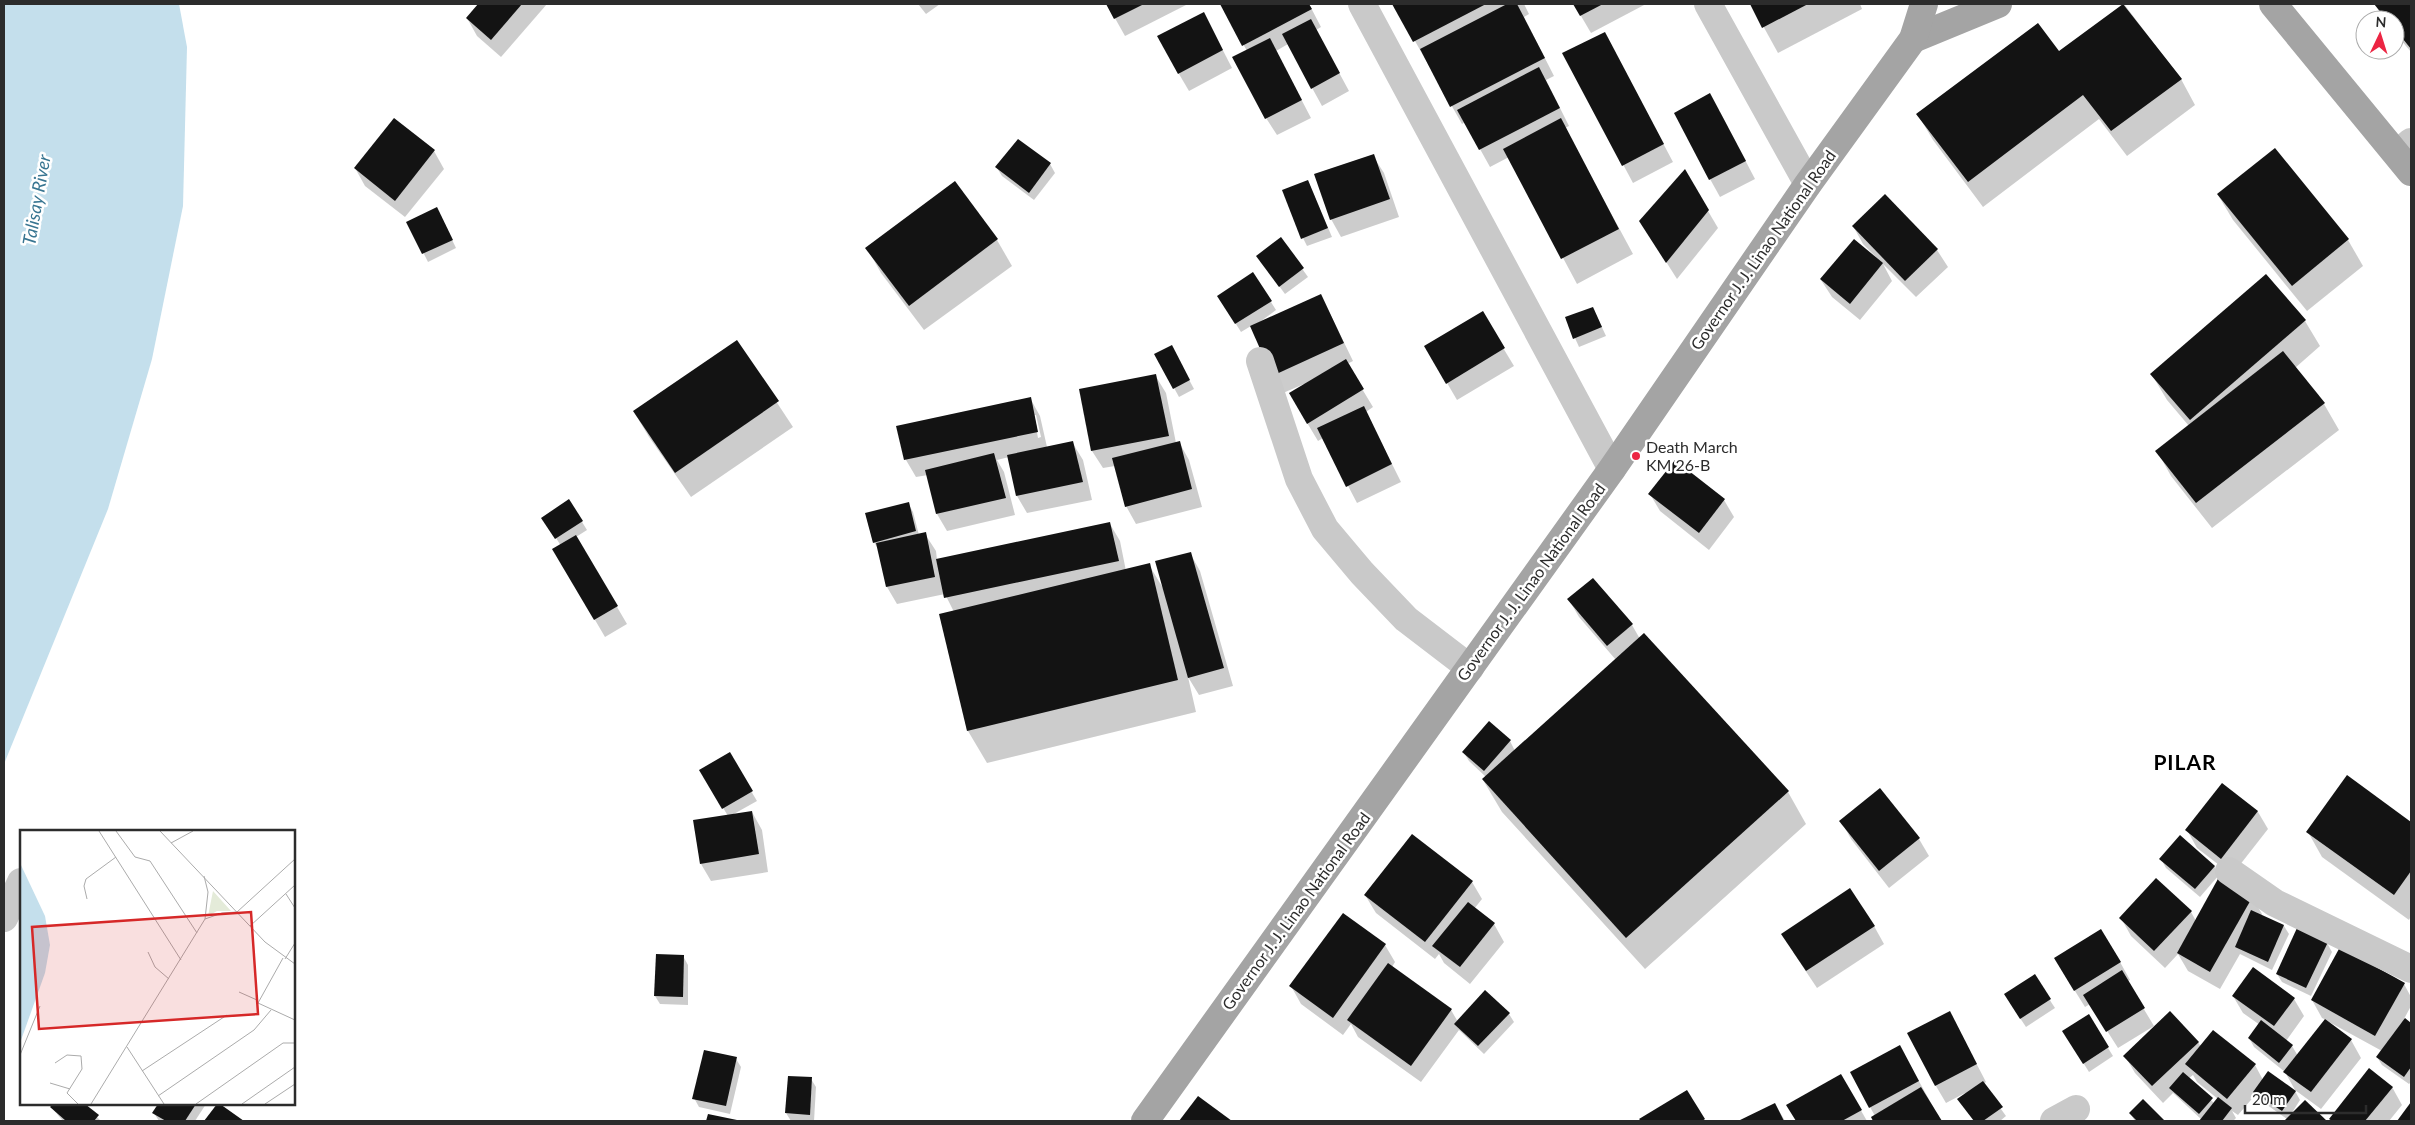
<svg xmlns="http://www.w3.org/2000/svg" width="2415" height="1125" font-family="Lato,sans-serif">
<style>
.water{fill:#c4dfec}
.shadow{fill:#0003;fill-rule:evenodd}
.building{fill:#131313}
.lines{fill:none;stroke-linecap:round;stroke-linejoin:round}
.minor{stroke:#c9c9c9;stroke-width:28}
.major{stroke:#a4a4a4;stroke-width:28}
.poi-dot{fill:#ec2543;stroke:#fff;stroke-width:2}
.labels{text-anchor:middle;stroke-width:5;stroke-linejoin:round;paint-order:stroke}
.street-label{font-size:16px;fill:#2c2c2c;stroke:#fff}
.poi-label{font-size:16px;fill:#2c2c2c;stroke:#fff;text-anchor:start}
.water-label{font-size:18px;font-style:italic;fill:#387591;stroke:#fff}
.district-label{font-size:21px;font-weight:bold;letter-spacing:1px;fill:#000;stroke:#fff}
.inset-road{fill:none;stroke:#ababab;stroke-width:1}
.view{fill:#d62828;fill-opacity:0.15;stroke:#d62828;stroke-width:2.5}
.inset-edge{fill:none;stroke:#2c2c2c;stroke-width:2.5}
</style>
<rect width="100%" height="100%" fill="#fff"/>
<path class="water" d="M4 4H179L187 47 183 206 152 359 108 509 4 764Z"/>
<g class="shadow">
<path d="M480 4H547L501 57 477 36 467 18Z"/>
<path d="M918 4H940L926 14Z"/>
<path d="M1107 4H1188L1125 36Z"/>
<path d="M1221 4H1309L1321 27 1316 30 1349 91 1322 106 1288 44 1276 51 1311 118 1277 135 1266 118 1247 51Z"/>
<path d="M1394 4H1524L1529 14 1524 17 1554 76 1546 80 1569 126 1565 128 1633 254 1577 284 1509 157 1490 167 1465 122 1462 124Z"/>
<path d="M1574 4H1646L1591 33Z"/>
<path d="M1751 4H1860L1862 9 1778 53Z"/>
<path d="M2124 4 2181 79 2195 105 2127 156 2099 119 1983 207 1933 140 1918 115 2059 53Z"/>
<path d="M2375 4H2411V52L2395 33V20H2384Z"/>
<path d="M1213 31 1232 68 1189 91 1179 74Z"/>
<path d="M1614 51 1673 162 1633 183 1564 54Z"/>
<path d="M1720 112 1755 179 1720 197 1710 179Z"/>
<path d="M2275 149 2348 240 2363 266 2307 311 2233 220 2218 195Z"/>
<path d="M434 151 444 169 405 217 365 186 355 168Z"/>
<path d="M1373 156 1384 173 1399 217 1341 237 1331 219Z"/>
<path d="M1050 164 1055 173 1034 200 1002 176 997 168Z"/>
<path d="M1308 181 1332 237 1307 246 1303 238Z"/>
<path d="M954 183 997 240 1012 266 924 330 881 273 867 248Z"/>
<path d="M1885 196 1937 250 1948 267 1916 297 1883 264 1892 281 1860 320 1832 297 1821 280 1876 257 1863 244 1853 226Z"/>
<path d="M1708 211 1718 228 1677 279 1651 238Z"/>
<path d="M441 217 456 248 428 262 408 222Z"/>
<path d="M1281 239 1308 277 1285 294 1257 256Z"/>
<path d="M1253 274 1276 310 1257 324 1321 295 1353 361 1347 364 1373 407 1366 412 1401 482 1357 503 1323 438 1318 441 1300 411 1304 384 1283 393 1251 326 1241 332 1224 305Z"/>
<path d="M1593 308 1606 336 1579 347 1575 338Z"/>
<path d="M1482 313 1514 366 1457 400 1426 347Z"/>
<path d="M2305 321 2320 346 2295 368 2324 404 2339 430 2212 528 2171 476 2157 451 2189 426 2167 400 2152 375Z"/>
<path d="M737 342 793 427 691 497 649 437 634 412Z"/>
<path d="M1156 355H1176L1194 389 1179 397Z"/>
<path d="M1155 375 1166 393 1176 443 1179 442 1189 460 1202 507 1136 524 1126 506 1115 466 1103 468 1092 451 1080 390Z"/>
<path d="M1030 398 1040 416 1047 447 1072 442 1083 460 1092 500 1027 513 1017 496 1009 457 997 460 1004 472 1015 515 947 531 937 514 928 475 916 477 906 460 898 427ZM1034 415H1036L1041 437 1038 438Z"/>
<path d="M1650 494 1724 500 1734 517 1709 550 1660 511Z"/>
<path d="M569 501 587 530 576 537 627 624 605 637 554 550 561 546 553 533Z"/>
<path d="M908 503 913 512 919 535 925 534 936 551 937 560 1110 524 1120 541 1126 571 1149 565 1163 588 1190 553 1200 571 1233 686 1199 695 1188 677 1196 712 987 763 968 731 940 615 954 612 945 594 897 604 887 587 879 551 874 542Z"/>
<path d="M1569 600 1632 625 1640 639 1788 792 1806 824 1645 969 1502 812 1483 780 1486 777 1469 761 1464 753 1510 741 1515 751 1616 660 1579 617Z"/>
<path d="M729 754 757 801 732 815 752 812 762 830 768 872 711 881 701 864 728 816 701 771Z"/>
<path d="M2347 777 2411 823V916L2409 920 2322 857 2308 832Z"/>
<path d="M2222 784 2258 812 2268 829 2232 875 2197 848 2187 830Z"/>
<path d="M1880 790 1919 839 1929 856 1889 888 1851 839 1841 821Z"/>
<path d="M2161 859 2214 866 2219 875 2200 897 2166 868Z"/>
<path d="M1472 882 1482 899 1474 909 1494 924 1504 942 1470 984 1444 963 1439 954 1435 959 1376 913 1365 895Z"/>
<path d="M2252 897 2262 914 2261 916 2284 926 2289 934 2272 970 2240 954 2220 989 2188 971 2178 954 2165 968 2131 936 2121 918 2191 912 2196 921Z"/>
<path d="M1874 926 1884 944 1817 988 1793 952Z"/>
<path d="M2327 943 2332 952 2311 996 2282 982 2277 974Z"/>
<path d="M1385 945 1395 962 1392 967 1451 1010 1458 1022 1509 1014 1514 1022 1484 1054 1459 1030 1421 1082 1358 1037 1351 1024 1343 1035 1301 1004 1291 986Z"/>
<path d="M683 956 688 965V1005L660 1004 655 996Z"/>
<path d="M2120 962 2130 980 2127 981 2154 1026 2118 1048 2090 1004 2085 1007 2065 975Z"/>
<path d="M2034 976 2055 1008 2026 1027 2010 1003Z"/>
<path d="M2404 984 2411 997V1006L2404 1019 2411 1024V1082L2409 1084 2382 1065 2377 1057 2382 1051 2329 1022 2351 1040 2361 1058 2321 1109 2295 1090 2285 1072 2254 1047 2249 1038 2260 1025 2243 1013 2233 996 2294 999 2304 1016 2286 1041 2292 1046 2298 1056 2326 1020 2322 1018 2312 1000Z"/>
<path d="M1950 1013 1986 1082 1983 1084 2006 1116 2000 1121H1974L1959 1100 1965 1093 1946 1103 1936 1086Z"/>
<path d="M2088 1016 2113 1056 2089 1072 2069 1040Z"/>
<path d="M2198 1042 2201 1047 2255 1065 2263 1080 2295 1091 2300 1100 2290 1116 2305 1102 2325 1121H2285L2287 1119 2260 1100 2256 1094 2238 1115 2232 1111 2236 1118 2233 1121H2201L2202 1120 2173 1093 2163 1103 2135 1073 2125 1056ZM2193 1075 2197 1082 2218 1099 2214 1103 2188 1079Z"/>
<path d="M736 1059 741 1067 730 1114 699 1107 694 1098Z"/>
<path d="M1910 1065 1941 1121H1874L1872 1118 1875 1116 1870 1107Z"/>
<path d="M1841 1076 1867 1121H1797L1788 1105Z"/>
<path d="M811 1079 816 1087 814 1121H791L786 1113Z"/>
<path d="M2392 1087 2402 1105 2389 1121H2332L2331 1119Z"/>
<path d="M1686 1091 1705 1121H1642L1641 1119Z"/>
<path d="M2143 1101 2163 1121H2135L2130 1113Z"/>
<path d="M55 1104H83L101 1121H63L52 1108Z"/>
<path d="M160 1104H206L195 1121H159L154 1113Z"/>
<path d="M1775 1104 1785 1121H1740Z"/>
</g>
<g class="building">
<path d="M478 4H522L491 40 466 18Z"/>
<path d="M1106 4H1144L1114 19Z"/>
<path d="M1220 4H1309L1312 9 1242 46Z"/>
<path d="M1392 4H1486L1413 42Z"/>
<path d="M1507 4H1517L1545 58 1450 107 1420 49Z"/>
<path d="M1573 4H1603L1580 16Z"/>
<path d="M1750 4H1808L1762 28Z"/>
<path d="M2123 4 2182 79 2111 131 2083 95 1968 182 1916 114 2038 23 2059 51Z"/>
<path d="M2374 4H2411V49L2395 29V20H2387Z"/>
<path d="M1204 12 1223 50 1178 74 1157 36Z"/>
<path d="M1311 19 1340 73 1311 89 1282 34Z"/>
<path d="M1605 32 1664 144 1622 166 1562 53Z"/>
<path d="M1270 38 1302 100 1265 119 1232 57Z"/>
<path d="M1539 67 1560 108 1479 150 1457 110Z"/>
<path d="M1710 93 1746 161 1709 180 1674 113Z"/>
<path d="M394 118 435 150 395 201 354 168Z"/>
<path d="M1561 118 1619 229 1561 259 1503 149Z"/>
<path d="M1018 139 1051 163 1029 193 995 167Z"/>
<path d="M2275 148 2349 239 2292 286 2217 194Z"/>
<path d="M1374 154 1390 199 1330 220 1314 174Z"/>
<path d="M1685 169 1709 210 1666 263 1639 221Z"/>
<path d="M1308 180 1328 228 1301 239 1282 190Z"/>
<path d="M955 181 998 239 909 306 865 248Z"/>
<path d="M1885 194 1938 249 1905 281 1852 226Z"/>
<path d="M437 207 453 240 422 254 406 222Z"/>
<path d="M1281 237 1304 268 1279 287 1256 256Z"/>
<path d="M1854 239 1883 263 1850 304 1820 279Z"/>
<path d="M1253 272 1272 301 1235 324 1217 296Z"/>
<path d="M2266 274 2306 320 2190 420 2150 374Z"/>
<path d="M1321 294 1344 343 1272 376 1250 326Z"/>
<path d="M1593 307 1602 327 1573 339 1565 317Z"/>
<path d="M1483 311 1505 348 1446 384 1424 346Z"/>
<path d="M737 340 779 401 675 473 633 411Z"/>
<path d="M1172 345 1190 380 1173 389 1154 354Z"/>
<path d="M2283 351 2325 403 2196 503 2155 451Z"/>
<path d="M1346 359 1364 389 1307 424 1289 393Z"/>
<path d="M1156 374 1169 436 1091 451 1079 389Z"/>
<path d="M1031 397 1038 432 904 460 896 426Z"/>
<path d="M1364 406 1392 464 1346 487 1317 428Z"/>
<path d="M1073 441 1083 482 1016 496 1007 455Z"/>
<path d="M1180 441 1192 489 1125 507 1112 458Z"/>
<path d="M994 453 1006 498 936 514 925 470Z"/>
<path d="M1675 460 1725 499 1699 533 1648 494Z"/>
<path d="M569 499 583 521 555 539 541 518Z"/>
<path d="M909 502 916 531 873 543 865 513Z"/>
<path d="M1110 522 1119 561 944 598 936 559Z"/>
<path d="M926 532 935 577 886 587 876 543Z"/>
<path d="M576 535 618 606 594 620 552 549Z"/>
<path d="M1191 552 1224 668 1188 678 1155 561Z"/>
<path d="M1150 563 1178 680 967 731 939 614Z"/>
<path d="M1593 578 1633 624 1607 646 1567 599Z"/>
<path d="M1644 633 1789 791 1626 938 1482 779Z"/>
<path d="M1489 721 1511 740 1484 771 1462 752Z"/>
<path d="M730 752 753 791 722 809 699 770Z"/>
<path d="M2347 775 2411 822V871L2394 895 2306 832Z"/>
<path d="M2222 783 2258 811 2221 859 2185 830Z"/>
<path d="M1880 788 1920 838 1879 871 1839 821Z"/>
<path d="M752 811 759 854 700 864 693 820Z"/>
<path d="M1412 834 1473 881 1425 942 1364 895Z"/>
<path d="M2180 835 2215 866 2195 889 2159 859Z"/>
<path d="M2219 877 2253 896 2210 972 2177 953Z"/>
<path d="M2156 878 2192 911 2154 951 2119 918Z"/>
<path d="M1850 888 1875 926 1806 971 1781 934Z"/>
<path d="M1468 902 1495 923 1460 967 1432 946Z"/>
<path d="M2251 910 2284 925 2268 962 2235 947Z"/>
<path d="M1343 913 1386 944 1333 1018 1289 986Z"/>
<path d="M2297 928 2328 942 2306 988 2276 974Z"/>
<path d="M2101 929 2121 962 2074 991 2054 958Z"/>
<path d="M2340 947 2405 983 2375 1036 2311 1000Z"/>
<path d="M656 954 684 955 683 997 654 996Z"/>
<path d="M1388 963 1452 1009 1411 1066 1347 1020Z"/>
<path d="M2253 967 2295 998 2274 1026 2232 996Z"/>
<path d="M2122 970 2145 1008 2106 1032 2083 995Z"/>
<path d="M2035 974 2051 999 2020 1019 2004 994Z"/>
<path d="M1485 990 1510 1013 1478 1046 1454 1024Z"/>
<path d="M1950 1011 1977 1064 1935 1086 1907 1033Z"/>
<path d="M2170 1011 2199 1042 2152 1086 2123 1056Z"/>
<path d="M2089 1014 2109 1047 2083 1064 2062 1031Z"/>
<path d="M2405 1018 2411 1023V1067L2404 1077 2376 1057Z"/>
<path d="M2325 1019 2352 1039 2311 1092 2283 1072Z"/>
<path d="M2261 1020 2293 1045 2279 1063 2248 1038Z"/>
<path d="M2213 1030 2256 1064 2227 1099 2185 1064Z"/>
<path d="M1900 1045 1919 1081 1869 1108 1850 1072Z"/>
<path d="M704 1050 737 1057 726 1106 692 1099Z"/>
<path d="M2369 1068 2393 1087 2365 1121H2332L2329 1119Z"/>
<path d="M2268 1071 2296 1091 2282 1111 2253 1092Z"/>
<path d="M2183 1072 2213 1098 2199 1114 2169 1088Z"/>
<path d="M1841 1074 1862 1110 1842 1121H1796L1786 1105Z"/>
<path d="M788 1076 812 1077 810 1115 785 1113Z"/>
<path d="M1983 1081 2003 1107 1983 1121H1974L1957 1099Z"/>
<path d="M1921 1087 1942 1121H1873L1871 1117Z"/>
<path d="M1687 1090 1705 1119 1702 1121H1641L1639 1119Z"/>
<path d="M1198 1096 1232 1121H1179Z"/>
<path d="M2218 1097 2232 1108 2222 1121H2199Z"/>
<path d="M2143 1099 2165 1121H2137L2129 1113Z"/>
<path d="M2305 1100 2327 1121H2284Z"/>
<path d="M2411 1102V1121H2397Z"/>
<path d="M1775 1103 1784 1121H1738Z"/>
<path d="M53 1104H85L99 1115 94 1121H66L50 1107Z"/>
<path d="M158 1104H196L185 1121H166L152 1113Z"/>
<path d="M217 1104H220L244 1121H204Z"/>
<path d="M708 1114 737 1120V1121H706Z"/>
</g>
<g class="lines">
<g class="minor">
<path d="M1362 4 1612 469"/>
<path d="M1708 4 1808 184"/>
<path d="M2397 154 2411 142"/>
<path d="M1260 361 1299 479 1325 529 1362 573 1406 619 1470 668"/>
<path d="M2229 871 2275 903 2411 969"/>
<path d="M4 918 21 882"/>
<path d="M2054 1121 2076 1109"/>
</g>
<g class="major">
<path d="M2273 4 2411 172"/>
<path d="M1913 39 1998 4"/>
<path d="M1145 1121 1612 469 1808 184 1913 39 1924 4"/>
</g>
</g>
<circle class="poi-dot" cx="1636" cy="456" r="5"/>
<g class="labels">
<g class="street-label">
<text transform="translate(1763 250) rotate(-55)" y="6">Governor J. J. Linao National Road</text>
<text transform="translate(1531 582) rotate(-54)" y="6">Governor J. J. Linao National Road</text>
<text transform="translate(1296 911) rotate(-54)" y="6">Governor J. J. Linao National Road</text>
</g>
<g class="poi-label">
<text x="1646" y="453">Death March<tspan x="1646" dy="18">KM 26-B</tspan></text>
</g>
<g class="water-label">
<text transform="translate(37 200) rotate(-80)" y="6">Talisay River</text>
</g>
<g class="district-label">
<text x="2185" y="770">PILAR</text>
</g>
</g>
<g transform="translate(20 830)">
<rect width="275" height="275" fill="#fff"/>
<path d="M193 61 211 81H197L188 86Z" fill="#e4ebd9"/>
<path d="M0 33 25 86 30 115 25 143 0 213Z" fill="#c4dfec"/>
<path class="inset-road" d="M79 1 161 130M96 1 115 27 130 31 177 103M140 1 245 112 275 134M151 13 173 1M266 64 275 78M67 69 64 56 66 49 96 27M217 82 275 29M185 89 202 83 217 82M230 96 275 55M128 122 135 137 149 149M263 128 238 173 275 190M265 129 275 113M219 162 237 170M107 217 144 274M0 225 20 176M35 233 47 225 61 226 62 239 47 263 58 274M122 241 207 185M30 253 50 259M138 266 234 200 251 180M71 274 185 89 188 62 184 46M176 274 263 213H275M222 274 275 237M245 274 275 254"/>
<path class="view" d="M231 82 238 184 19 199 12 97Z"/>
<rect width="275" height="275" class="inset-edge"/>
</g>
<rect width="2415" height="1125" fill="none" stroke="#2c2c2c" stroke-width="10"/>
<g transform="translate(2380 35) rotate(4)"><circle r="24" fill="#ffffff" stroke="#ababab"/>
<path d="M0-4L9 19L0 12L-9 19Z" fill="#ec2543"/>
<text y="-8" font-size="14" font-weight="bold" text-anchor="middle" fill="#2c2c2c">N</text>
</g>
<path d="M2245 1105v8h121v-8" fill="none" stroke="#2c2c2c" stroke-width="2.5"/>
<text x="2252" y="1105" font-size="15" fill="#2c2c2c" stroke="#ffffff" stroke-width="4" paint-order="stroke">20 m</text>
</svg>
